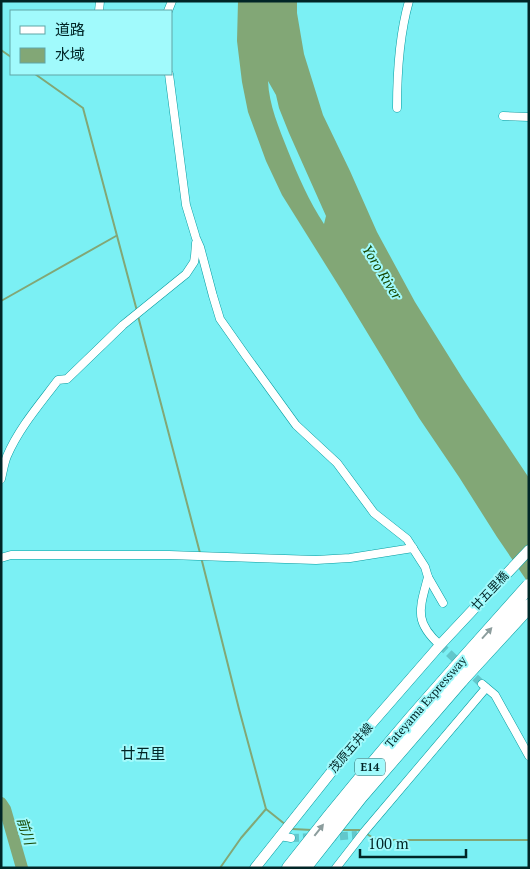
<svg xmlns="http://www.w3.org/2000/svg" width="530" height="869" font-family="'PT Serif','Noto Sans JP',serif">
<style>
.water{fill:#82a776;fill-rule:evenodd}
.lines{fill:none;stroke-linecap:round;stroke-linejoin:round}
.stream{stroke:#82a776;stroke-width:2}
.river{stroke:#82a776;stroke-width:12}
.street-tunnel{stroke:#62c7cb;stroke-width:8;stroke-dasharray:8 4;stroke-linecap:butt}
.street-casing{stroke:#059ca0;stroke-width:9}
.secondary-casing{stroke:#059ca0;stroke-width:11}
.highway-casing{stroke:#059ca0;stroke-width:15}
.street{stroke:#fff;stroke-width:8}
.secondary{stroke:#fff;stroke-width:10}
.highway{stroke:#fff;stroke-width:14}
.highway-bridge-casing{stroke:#059ca0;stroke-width:15;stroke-linecap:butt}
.highway-bridge{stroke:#fff;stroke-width:14}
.oneway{fill:#8c9d9d}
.labels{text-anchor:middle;stroke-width:4;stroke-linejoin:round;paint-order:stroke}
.shield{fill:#a1fafc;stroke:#306566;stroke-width:1}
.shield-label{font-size:11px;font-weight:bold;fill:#002526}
.street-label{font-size:12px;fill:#002526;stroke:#a1fafc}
.water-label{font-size:14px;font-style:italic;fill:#164700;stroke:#a1fafc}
.quarter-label{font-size:15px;fill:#002526;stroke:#a1fafc}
</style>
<rect width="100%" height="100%" fill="#7bf0f4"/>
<path class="water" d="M238 1H297V13L304 54 323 115 350 171 377 232 415 302 463 379 529 478V584L497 537 459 477 419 418 342 291 282 195 266 161 248 112 242 82 237 41ZM268 81 276 95 279 108 289 133 326 216 324 224C309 201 298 176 288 151 279 128 269 105 268 81Z"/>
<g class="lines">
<g class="stream">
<path d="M1 50 11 57"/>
<path d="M35 74 83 108 137 311"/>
<path d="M1 301 116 236"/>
<path d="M138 316 200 553"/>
<path d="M201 557 239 709 266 809 286 825"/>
<path d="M292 829 312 830"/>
<path d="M341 830H359L361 831"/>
<path d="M365 833 377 840H529"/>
<path d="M220 868 241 838 266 809"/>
</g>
<path class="river" d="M1 803 5 809 22 868"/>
<g class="street-tunnel">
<path d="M440 645 482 684"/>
<path d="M328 837 357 835"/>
<path d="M291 838 314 837"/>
</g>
<defs>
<g id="street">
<path d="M99 11 100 1"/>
<path d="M168 11 172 1"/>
<path d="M169 74 186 205 196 238 200 247 213 296 220 319 246 356 296 425 337 463 374 513 407 539 425 567 428 577 443 603"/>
<path d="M397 108C397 72 399 36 409 1"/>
<path d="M503 116 529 117"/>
<path d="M1 479C3 471 4 463 7 456 19 428 40 404 58 380L67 379 123 325 186 274 194 262 195 256 196 243"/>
<path d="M1 558 11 555H169L316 560 350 558 413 548"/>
<path d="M428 577C420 608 413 621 440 645"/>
<path d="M482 684 495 695 529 756"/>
<path d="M280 836 291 838"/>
<path d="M336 868 364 832 486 688"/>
</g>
<path id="secondary" d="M255 868 352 746 440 645 529 550"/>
<g id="highway">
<path d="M289 868C342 800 397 734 455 669"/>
<path d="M304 868 360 797 462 679"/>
</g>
</defs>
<use href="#street" class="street-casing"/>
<use href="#secondary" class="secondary-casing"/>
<use href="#highway" class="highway-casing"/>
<use href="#street" class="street"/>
<use href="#secondary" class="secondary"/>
<use href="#highway" class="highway"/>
<defs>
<g id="highway-bridge">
<path d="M455 669 529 586"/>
<path d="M462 679 529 606"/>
</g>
</defs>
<use href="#highway-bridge" class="highway-bridge-casing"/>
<use href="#highway-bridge" class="highway-bridge"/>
</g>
<defs><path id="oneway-solid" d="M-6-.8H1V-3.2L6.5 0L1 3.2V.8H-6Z" transform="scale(1.25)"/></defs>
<g class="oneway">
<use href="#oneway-solid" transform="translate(487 633) rotate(-48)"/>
<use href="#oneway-solid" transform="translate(319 830) rotate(-52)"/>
</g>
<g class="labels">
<rect class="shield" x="355" y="758.5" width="30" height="17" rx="4"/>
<g class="shield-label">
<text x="370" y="771">E14</text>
</g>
<g class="street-label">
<text transform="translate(490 591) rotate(-47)" y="4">廿五里橋</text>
<text transform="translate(426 702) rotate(-49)" y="4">Tateyama Expressway</text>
<text transform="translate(351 748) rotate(-50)" y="4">茂原五井線</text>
</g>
<g class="water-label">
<text transform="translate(382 272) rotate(58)" y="5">Yoro River</text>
<text transform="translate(26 831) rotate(72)" y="5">前川</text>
</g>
<g class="quarter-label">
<text x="143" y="759">廿五里</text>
</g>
</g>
<rect width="530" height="869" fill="none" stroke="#002526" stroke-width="5"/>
<rect x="10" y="10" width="162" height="65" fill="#a1fafc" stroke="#61a5a6"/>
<rect x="20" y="26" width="25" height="8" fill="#ffffff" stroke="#61a5a6"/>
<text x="55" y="35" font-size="15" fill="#002526">道路</text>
<rect x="20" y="48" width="25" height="15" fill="#82a776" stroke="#61a5a6"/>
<text x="55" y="60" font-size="15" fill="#002526">水域</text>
<path d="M360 849v8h106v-8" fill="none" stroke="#002526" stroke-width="2.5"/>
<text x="368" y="849" font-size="15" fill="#002526" stroke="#a1fafc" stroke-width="4" paint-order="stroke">100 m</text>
</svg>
